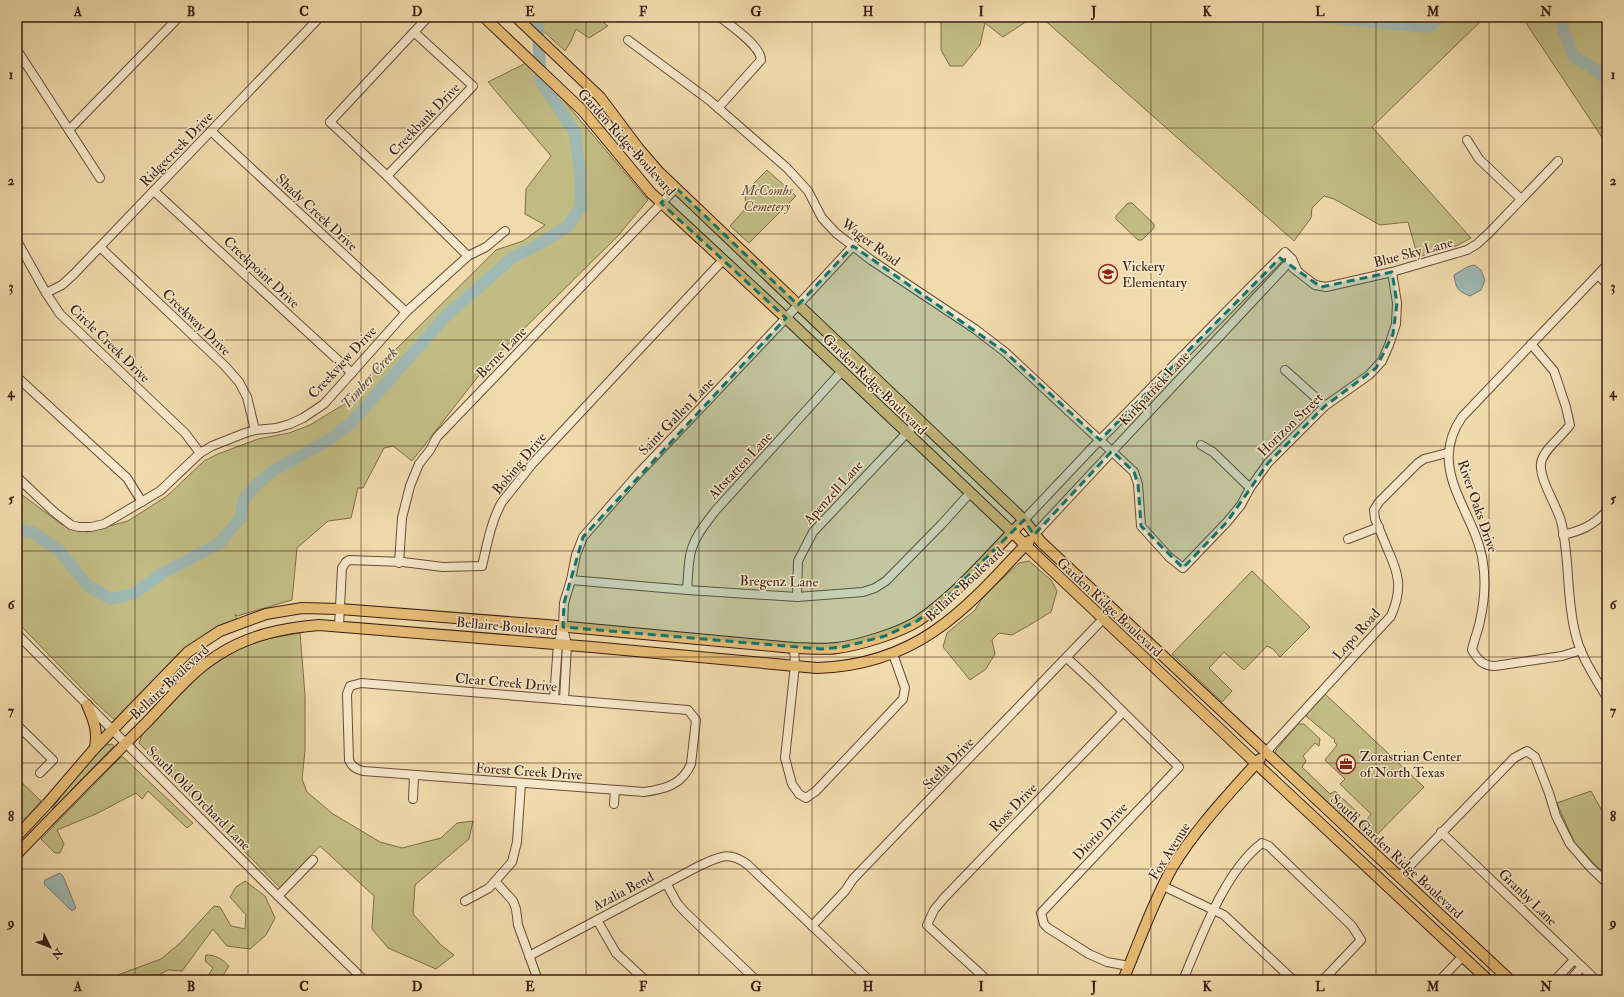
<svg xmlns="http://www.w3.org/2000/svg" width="1624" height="997" font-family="'IM FELL Double Pica',serif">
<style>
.green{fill:#c2bd84;stroke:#7e6c4a}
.water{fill:#9fb9b4;stroke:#777a73}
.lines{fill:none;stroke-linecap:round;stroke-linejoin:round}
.river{stroke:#9fb9b4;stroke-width:12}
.minor-casing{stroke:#684c38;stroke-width:10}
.major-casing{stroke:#3a1c11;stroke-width:12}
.minor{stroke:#f6e8ca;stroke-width:8}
.major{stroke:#e8be76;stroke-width:10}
.marked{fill:#0f766e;fill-opacity:0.2;stroke:#0f766e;stroke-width:3;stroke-dasharray:8 5;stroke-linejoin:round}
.grid{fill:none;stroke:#3a1c11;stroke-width:1;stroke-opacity:0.55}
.labels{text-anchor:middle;stroke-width:3;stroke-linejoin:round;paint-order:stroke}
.street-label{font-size:14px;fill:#3a1c11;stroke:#f6e8ca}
.park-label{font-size:14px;font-style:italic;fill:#634c34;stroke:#f6e8ca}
.poi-label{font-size:14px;fill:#3a1c11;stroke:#f6e8ca;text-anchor:start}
.water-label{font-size:15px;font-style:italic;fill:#584b42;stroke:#f6e8ca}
.neatline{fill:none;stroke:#3a1c11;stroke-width:1.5}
.grid-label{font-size:13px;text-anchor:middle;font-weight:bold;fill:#3a1c11}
</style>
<rect width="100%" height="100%" fill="#f1dbad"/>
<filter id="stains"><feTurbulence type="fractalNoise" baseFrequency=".005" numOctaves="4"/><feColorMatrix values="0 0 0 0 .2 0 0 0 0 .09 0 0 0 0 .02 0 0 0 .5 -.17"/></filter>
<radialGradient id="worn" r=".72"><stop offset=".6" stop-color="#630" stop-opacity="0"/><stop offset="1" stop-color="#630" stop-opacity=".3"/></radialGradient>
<g class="green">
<path d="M528 17H596L608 26 589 38 576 29 571 41 565 51Z"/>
<path d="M941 17H1033L1003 37 985 23 980 45 963 66H950L941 50Z"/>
<path d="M1041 17H1485L1372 127 1471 238 1456 246 1435 250 1418 258 1408 222 1380 225 1334 199 1324 196 1312 208 1311 218 1294 241Z"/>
<path d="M1522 17H1607V145Z"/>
<path d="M526 63 558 94 648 200 616 238 487 365 412 461 393 446 384 448 363 488H358L351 518 328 521 297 548 292 600 237 616 235 614 237 620 223 626 116 721 97 704 17 622V491L61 524 87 532 128 521 167 496 204 461 218 454 258 439 289 433 310 425 356 397 373 372 496 250 523 241 545 225 525 214 526 189 551 156 488 82Z"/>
<path d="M767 170 796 196 749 243 730 226 746 208 745 192Z"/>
<path d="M1128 203H1132L1154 224V228L1142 240H1138L1116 219V216Z"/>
<path d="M1029 561 1051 580 1057 591 1051 612 1028 626 1012 635 999 633 992 640 995 654 986 669 970 680 943 647 947 633 975 610 981 600 989 591 1019 563Z"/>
<path d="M1252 571 1310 627 1280 657 1273 649 1267 646 1244 670 1224 652 1209 668 1232 691 1222 702 1172 654Z"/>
<path d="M300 633 305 695V751L302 779 307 792 333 814 380 842 402 848 441 838 457 823 473 821 469 839 415 885 413 914 441 945 454 955 436 969 388 948 372 929 374 896 320 846 280 888 139 743 143 733 203 672 241 647 266 639Z"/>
<path d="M1324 693 1424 787 1368 844 1359 835V830L1371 814 1340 784 1345 779 1325 760 1337 745 1334 741 1335 740 1307 717 1306 713Z"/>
<path d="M1298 724H1304L1320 739 1319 746 1315 743 1303 756 1306 761 1302 767 1330 794 1335 791 1358 813 1360 815 1353 824H1347L1275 754 1276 750Z"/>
<path d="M112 744 114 746 72 789 61 804 51 811 61 796 101 749 106 745Z"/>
<path d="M121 757H123L193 823 187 828 148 791 142 799 136 793 96 814 57 830 64 844 60 853H55L41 839Z"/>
<path d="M17 778 41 801 26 818 19 820 17 819Z"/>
<path d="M1591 791 1607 820V866L1602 872 1574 842 1557 803Z"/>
<path d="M245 881 265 896 275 918 266 935 250 949 227 946 213 929 182 971 168 970 150 980H98L102 977 115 976 161 959 180 943 214 906 220 907 231 926 245 929 246 915 230 897 236 887Z"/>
<path d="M206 955C216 955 222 959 229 966L220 980H205L213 968 205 961Z"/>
</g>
<g class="water">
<path d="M1474 265 1481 270 1485 280 1481 290 1470 296C1457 291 1456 288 1454 275L1467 267Z"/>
<path d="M60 873 63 876 76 908 72 911 44 884 45 880Z"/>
</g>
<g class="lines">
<g class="river">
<path d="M1324 17 1428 27 1441 17"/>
<path d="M1562 17 1563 30 1574 57 1595 69 1607 80"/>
<path d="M17 529 32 532 59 550 87 585 111 599 135 593 161 574 220 543 241 517 243 501 257 484 274 470 329 440 352 422 446 316 512 258 538 245 568 226 581 206 580 174 575 133 541 81 537 17"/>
</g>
<defs>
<g id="minor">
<path d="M428 17 330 122 387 176 468 256"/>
<path d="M628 40 709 100 787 168 808 191 822 218 836 233 871 260 975 329 1005 352 1134 472 1138 484 1141 526 1169 557 1183 568 1227 522 1241 505 1250 488 1268 463 1325 406 1369 375 1382 361 1389 345 1396 324 1397 303 1392 272"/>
<path d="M17 50 100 178"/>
<path d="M718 108 761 60C761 46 731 26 720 17"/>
<path d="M69 130 179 17"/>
<path d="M211 131 406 312"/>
<path d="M1467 140 1479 159 1521 199"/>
<path d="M387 176 473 86 414 32"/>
<path d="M154 191 352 373"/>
<path d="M17 241 46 293 60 314 185 433 200 453"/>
<path d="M100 247 225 366 239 382 247 397 255 430"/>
<path d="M1293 268 1315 285 1326 287 1392 272 1467 250 1477 244 1489 233 1558 161"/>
<path d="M1598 275 1607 284"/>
<path d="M46 293 62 285 74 274 320 17"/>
<path d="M1531 344 1554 371 1566 407 1570 425C1562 436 1543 450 1541 463 1539 479 1556 504 1561 521 1570 557 1566 596 1575 632 1580 656 1595 677 1607 698"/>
<path d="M1285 370 1325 406"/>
<path d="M17 377 127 478 142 502"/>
<path d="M1201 445 1213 452 1250 488"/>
<path d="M17 477 53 511 71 525 79 527H91L104 524 160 491 200 453 212 446 245 433 255 430 276 428 290 424 303 418 324 404 406 312 468 256 486 247 505 231"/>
<path d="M1024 520 1092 448 1285 252 1292 259 1297 270"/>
<path d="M1034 535 1292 259"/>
<path d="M1563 535C1583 530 1592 526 1607 511"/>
<path d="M1348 539 1379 527"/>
<path d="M399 563 402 518 410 486 419 464 430 450 437 437 676 188"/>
<path d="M571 580 687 590 797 597 863 592 875 588 886 581 941 525 970 493"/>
<path d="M687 590C688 579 688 567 690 556 693 538 706 523 716 510L842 371"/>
<path d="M797 597 798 561 813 532 919 420"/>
<path d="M339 626 342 568 346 562 349 560 403 562 443 567 482 566C487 545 491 521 502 502L533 463 723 260"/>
<path d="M17 634 278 896 364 980"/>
<path d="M794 648 795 665 785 758 792 784 799 794 806 798 816 791 903 699 905 688 893 654"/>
<path d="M1581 650 1562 656 1495 666C1483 666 1478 660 1472 650 1474 640 1478 631 1480 621 1484 603 1486 582 1483 563 1476 511 1425 471 1462 417L1607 265"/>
<path d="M1067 658 1095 684 1179 767 1041 913 1044 924 1048 928 1089 954 1107 962 1129 966"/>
<path d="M361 683 688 710 696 720 691 764C682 785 665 789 644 792L363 771C356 769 352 767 349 760L347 694 350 686Z"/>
<path d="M554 698 558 644 563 628"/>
<path d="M564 700 567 645 563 627 564 603 571 580 576 555 583 537 638 474 786 318 853 246"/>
<path d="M17 725 53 760 40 773"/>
<path d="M1265 753 1391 616C1403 588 1399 574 1387 548 1383 538 1379 528 1375 519L1374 510 1379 502 1418 463 1424 459 1447 453"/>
<path d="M413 799 414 775"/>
<path d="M614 804 615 790"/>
<path d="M1441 832 1596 980"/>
<path d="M1399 877 1514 758 1527 751 1535 757 1549 793 1556 816 1570 844 1590 867 1607 883"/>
<path d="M495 881 513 901 516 909 518 925 538 980"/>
<path d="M666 883 677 903 685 912 756 980"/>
<path d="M1163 886 1224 915 1293 980"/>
<path d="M278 896 313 860"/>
<path d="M465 901 489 888 512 862 517 842 521 783"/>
<path d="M597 920 616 953 645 980"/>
<path d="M812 926 845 891 853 879 1103 619"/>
<path d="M529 956 699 866C719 857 729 850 748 865L869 980"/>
<path d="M987 980 927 925 934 910 944 898 1123 712"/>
<path d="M1183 980C1201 938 1224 872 1262 843L1269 846 1275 852 1352 926 1361 940 1323 980"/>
<path d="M1440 980 1463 956"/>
<path d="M1555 980 1574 960"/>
<path d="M1570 980 1582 967"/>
</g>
<g id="major">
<path d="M484 17 583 111 651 193 786 318 1246 754 1488 980"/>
<path d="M516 17 600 97 639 149 658 171 1024 520 1041 542 1510 980"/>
<path d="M87 705C94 721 98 730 95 748"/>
<path d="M17 836 47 804 95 748 188 652 220 631 266 614 302 608 340 609 547 625 794 648C808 648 823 650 837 648 860 645 899 633 918 621 958 594 990 554 1024 520"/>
<path d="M17 854C60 809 104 765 147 722 169 699 191 672 218 655 249 635 283 628 319 625L592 647 817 668C918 665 965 610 1029 541"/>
<path d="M1123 980C1139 943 1152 904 1172 868 1196 828 1229 794 1260 759"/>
</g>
</defs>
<use href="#minor" class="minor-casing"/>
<use href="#major" class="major-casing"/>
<use href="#minor" class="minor"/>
<use href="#major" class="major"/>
</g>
<path class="marked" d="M676 188 798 305 853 246 1005 352 1100 440 1280 258 1321 287 1392 272 1397 303 1393 334 1376 368 1325 406 1268 463 1227 522 1183 568 1141 526 1138 484 1134 472 1112 451 1034 535 1024 520 940 604 917 621 885 636 843 647 821 649 563 627 564 603 583 537 786 318 661 203Z"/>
<path class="grid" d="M135 17V980M248 17V980M361 17V980M473 17V980M586 17V980M699 17V980M812 17V980M925 17V980M1038 17V980M1151 17V980M1263 17V980M1376 17V980M1489 17V980M17 128H1607M17 234H1607M17 340H1607M17 446H1607M17 551H1607M17 657H1607M17 763H1607M17 869H1607"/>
<defs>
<symbol id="school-ring" viewBox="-11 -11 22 22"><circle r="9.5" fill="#f6e8ca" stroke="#8f2418" stroke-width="1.5"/><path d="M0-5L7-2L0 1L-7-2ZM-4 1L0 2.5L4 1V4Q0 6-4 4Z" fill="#8f2418"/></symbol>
<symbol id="office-ring" viewBox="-11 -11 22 22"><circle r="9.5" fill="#f6e8ca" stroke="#8f2418" stroke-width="1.5"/><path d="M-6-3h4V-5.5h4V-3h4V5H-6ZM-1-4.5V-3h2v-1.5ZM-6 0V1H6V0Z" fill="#8f2418"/></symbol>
</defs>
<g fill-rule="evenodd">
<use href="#school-ring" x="1097" y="263" width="22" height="22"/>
<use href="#office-ring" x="1335" y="753" width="22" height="22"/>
</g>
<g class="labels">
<g class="street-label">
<text transform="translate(424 119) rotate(-46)" y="5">Creekbank Drive</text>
<text transform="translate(627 142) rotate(48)" y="5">Garden Ridge Boulevard</text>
<text transform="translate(176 149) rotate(-46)" y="5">Ridgecreek Drive</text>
<text transform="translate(317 212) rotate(43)" y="5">Shady Creek Drive</text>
<text transform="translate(871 242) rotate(37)" y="5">Wager Road</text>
<text transform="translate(1413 252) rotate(-15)" y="5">Blue Sky Lane</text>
<text transform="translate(262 272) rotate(43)" y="5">Creekpoint Drive</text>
<text transform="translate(197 322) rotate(44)" y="5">Creekway Drive</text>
<text transform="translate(110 343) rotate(44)" y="5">Circle Creek Drive</text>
<text transform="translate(501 352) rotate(-46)" y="5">Berne Lane</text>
<text transform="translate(342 362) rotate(-47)" y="5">Creekview Drive</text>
<text transform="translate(875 384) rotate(44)" y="5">Garden Ridge Boulevard</text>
<text transform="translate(1154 388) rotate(-47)" y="5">Kirkpatrick Lane</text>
<text transform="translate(676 416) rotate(-46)" y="5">Saint Gallen Lane</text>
<text transform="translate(1290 424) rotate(-44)" y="5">Horizon Street</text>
<text transform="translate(519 463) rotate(-50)" y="5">Bobing Drive</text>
<text transform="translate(740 465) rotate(-47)" y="5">Altstatten Lane</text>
<text transform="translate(833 492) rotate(-48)" y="5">Apenzell Lane</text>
<text transform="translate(1478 506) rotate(71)" y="5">River Oaks Drive</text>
<text transform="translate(779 581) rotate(1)" y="5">Bregenz Lane</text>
<text transform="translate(964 584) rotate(-43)" y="5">Bellaire Boulevard</text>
<text transform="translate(1110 607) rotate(43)" y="5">Garden Ridge Boulevard</text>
<text transform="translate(507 626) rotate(5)" y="5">Bellaire Boulevard</text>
<text transform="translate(1356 634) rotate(-48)" y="5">Lopo Road</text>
<text transform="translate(169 682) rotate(-43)" y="5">Bellaire Boulevard</text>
<text transform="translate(506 682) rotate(5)" y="5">Clear Creek Drive</text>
<text transform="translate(948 763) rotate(-46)" y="5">Stella Drive</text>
<text transform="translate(529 771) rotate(4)" y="5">Forest Creek Drive</text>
<text transform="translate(199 798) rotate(45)" y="5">South Old Orchard Lane</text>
<text transform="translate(1013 807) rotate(-46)" y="5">Ross Drive</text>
<text transform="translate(1100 831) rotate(-47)" y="5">Diorio Drive</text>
<text transform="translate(1169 851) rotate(-58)" y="5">Fox Avenue</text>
<text transform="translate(1397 856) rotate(43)" y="5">South Garden Ridge Boulevard</text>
<text transform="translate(623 891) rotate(-28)" y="5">Azalia Bend</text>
<text transform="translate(1528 897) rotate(44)" y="5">Granby Lane</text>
</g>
<g class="park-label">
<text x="767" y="195">McCombs<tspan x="767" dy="16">Cemetery</tspan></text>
</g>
<g class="poi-label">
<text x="1122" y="271">Vickery<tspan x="1122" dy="16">Elementary</tspan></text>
<text x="1360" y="761">Zorastrian Center<tspan x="1360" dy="16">of North Texas</tspan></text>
</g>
<g class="water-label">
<text transform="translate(369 378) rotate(-48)" y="5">Timber Creek</text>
</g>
</g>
<rect width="1624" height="997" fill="none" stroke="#f1dbad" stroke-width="44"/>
<g transform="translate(50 947) rotate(133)" stroke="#f6e8ca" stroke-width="3" paint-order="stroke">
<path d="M0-3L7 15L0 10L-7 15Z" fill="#3a1c11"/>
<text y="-6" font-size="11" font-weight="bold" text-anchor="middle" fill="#3a1c11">N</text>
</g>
<rect x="22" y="22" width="1580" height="953" class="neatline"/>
<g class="grid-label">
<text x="78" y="16">A</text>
<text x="191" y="16">B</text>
<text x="304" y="16">C</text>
<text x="417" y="16">D</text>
<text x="530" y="16">E</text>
<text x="643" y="16">F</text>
<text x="756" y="16">G</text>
<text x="868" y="16">H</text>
<text x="981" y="16">I</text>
<text x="1094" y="16">J</text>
<text x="1207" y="16">K</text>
<text x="1320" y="16">L</text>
<text x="1433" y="16">M</text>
<text x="1546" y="16">N</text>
<text x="11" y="79">1</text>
<text x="1613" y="79">1</text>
<text x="11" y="185">2</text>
<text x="1613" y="185">2</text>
<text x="11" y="291">3</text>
<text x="1613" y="291">3</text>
<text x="11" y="397">4</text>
<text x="1613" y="397">4</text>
<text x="11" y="503">5</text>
<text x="1613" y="503">5</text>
<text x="11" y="609">6</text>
<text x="1613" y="609">6</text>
<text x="11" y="715">7</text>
<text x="1613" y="715">7</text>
<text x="11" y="821">8</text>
<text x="1613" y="821">8</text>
<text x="11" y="927">9</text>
<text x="1613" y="927">9</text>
<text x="78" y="991">A</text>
<text x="191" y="991">B</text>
<text x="304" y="991">C</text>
<text x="417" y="991">D</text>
<text x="530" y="991">E</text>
<text x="643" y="991">F</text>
<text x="756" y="991">G</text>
<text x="868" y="991">H</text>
<text x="981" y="991">I</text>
<text x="1094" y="991">J</text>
<text x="1207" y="991">K</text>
<text x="1320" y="991">L</text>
<text x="1433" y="991">M</text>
<text x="1546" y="991">N</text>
</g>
<rect width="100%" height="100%" filter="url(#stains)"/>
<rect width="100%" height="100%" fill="url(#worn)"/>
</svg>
